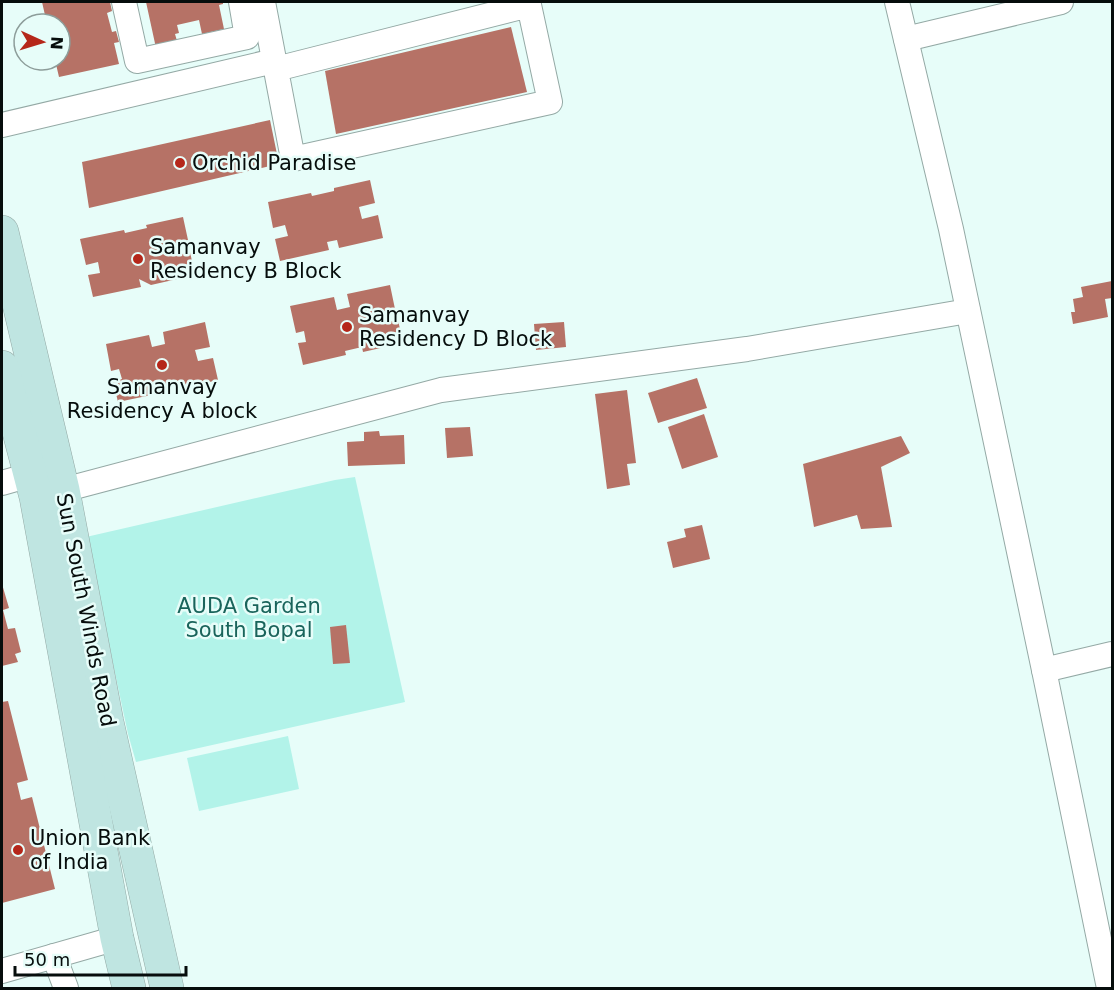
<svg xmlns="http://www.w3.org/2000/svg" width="1114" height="990" font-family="'DejaVu Sans',sans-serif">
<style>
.green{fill:#b2f3e9}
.building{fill:#b67266}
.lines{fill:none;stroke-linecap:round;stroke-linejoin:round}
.street-casing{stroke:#94a9a5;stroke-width:26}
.secondary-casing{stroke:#94a9a5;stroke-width:34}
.street{stroke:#fff;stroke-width:24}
.secondary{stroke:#bfe5e1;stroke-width:33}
.poi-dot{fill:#b5271a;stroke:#e7fdf9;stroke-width:2}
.labels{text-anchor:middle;stroke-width:5;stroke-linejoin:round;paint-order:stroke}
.poi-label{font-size:21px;fill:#060d0c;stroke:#e7fdf9;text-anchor:start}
.park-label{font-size:21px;fill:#19645b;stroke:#e7fdf9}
.street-label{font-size:21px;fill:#060d0c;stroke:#e7fdf9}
</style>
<rect width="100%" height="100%" fill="#e7fdf9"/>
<g class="green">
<path d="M355 477 405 702 136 762 128 734 86 537 335 480Z"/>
<path d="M288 736 299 789 199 811 187 758Z"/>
</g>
<g class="building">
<path d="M42 2H110L112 11 107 13 112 32 116 31 119 42 114 43 119 64 59 77 55 60H60V24H47Z"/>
<path d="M146 2H223V4L219 5 224 29 202 34 199 20 177 25 179 33 175 34 177 41 156 48Z"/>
<path d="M511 27 527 92 336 134 325 71Z"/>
<path d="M270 120 279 164 89 208 82 162Z"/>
<path d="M370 180 375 203 359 207 362 219 378 215 383 238 339 248 337 240 327 242 329 250 280 261 275 239 288 236 285 225 273 228 268 202 311 193 312 196 334 191V188Z"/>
<path d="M183 217 188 240 171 244 174 256 190 252 195 275 151 285 139 279 141 287 93 297 88 275 100 273 98 262 86 265 80 239 124 230 125 233 147 228 146 225Z"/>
<path d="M1112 281V298L1105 299 1108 317 1073 324 1071 312H1075L1073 299 1083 297 1081 287Z"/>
<path d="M390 285 395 309 380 312 382 323 398 320 403 343 363 352 362 347 345 351 346 355 303 365 298 343 306 342 304 331 296 333 290 306 334 297 337 310 350 307 347 294Z"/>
<path d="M205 322 210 347 195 350 198 361 213 358 218 380 179 389 177 385 160 388 161 393 118 402 113 381 122 379 119 369 111 371 106 344 149 335 152 347 165 344 163 332Z"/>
<path d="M564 322 566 347 536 350 534 324Z"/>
<path d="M697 378 707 408 658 423 648 393Z"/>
<path d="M627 390 636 463 627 464 630 485 607 489 595 394Z"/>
<path d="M704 414 718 457 682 469 668 427Z"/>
<path d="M470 427 473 456 447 458 445 428Z"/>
<path d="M379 431 380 436 404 435 405 464 348 466 347 442 364 441V432Z"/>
<path d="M901 436 910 453 881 467 892 527 861 529 857 515 814 527 803 464Z"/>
<path d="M702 525 710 559 673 568 667 542 686 537 684 529Z"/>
<path d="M2 584 9 608 3 610 8 629 15 628 21 652 15 654 18 662 2 666Z"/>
<path d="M346 625 350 663 333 664 330 627Z"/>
<path d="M8 701 28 780 17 783 21 800 32 797 55 889 2 903V702Z"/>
</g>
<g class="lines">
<defs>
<g id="street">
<path d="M124 2 137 61 247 37 241 2"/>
<path d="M263 2 293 159 550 102 529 5 276 69"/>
<path d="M897 2 951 229 1044 670 1109 988"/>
<path d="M906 39 1061 2"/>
<path d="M2 125 274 61"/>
<path d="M2 483 30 475"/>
<path d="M48 494 441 390 747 349 968 311"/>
<path d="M1044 670 1112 654"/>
<path d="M54 956 66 988"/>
<path d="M2 971 117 938"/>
</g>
<g id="secondary">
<path d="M2 232 63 490 107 722 167 988"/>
<path d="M2 367 36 497 117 938 129 988"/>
</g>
</defs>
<use href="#street" class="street-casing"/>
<use href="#secondary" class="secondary-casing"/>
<use href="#street" class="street"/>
<use href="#secondary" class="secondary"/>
</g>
<g class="poi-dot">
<circle cx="180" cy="163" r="6"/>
<circle cx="138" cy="259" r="6"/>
<circle cx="347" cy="327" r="6"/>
<circle cx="162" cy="365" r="6"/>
<circle cx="18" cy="850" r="6"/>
</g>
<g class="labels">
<g class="poi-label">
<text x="192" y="170">Orchid Paradise</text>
<text x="150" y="254">Samanvay<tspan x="150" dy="24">Residency B Block</tspan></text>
<text x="359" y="322">Samanvay<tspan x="359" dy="24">Residency D Block</tspan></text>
<text x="162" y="394" text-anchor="middle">Samanvay<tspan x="162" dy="24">Residency A block</tspan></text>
<text x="30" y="845">Union Bank<tspan x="30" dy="24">of India</tspan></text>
</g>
<g class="park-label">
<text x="249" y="613">AUDA Garden<tspan x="249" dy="24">South Bopal</tspan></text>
</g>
<g class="street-label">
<text transform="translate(86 610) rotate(79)" y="7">Sun South Winds Road</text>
</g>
</g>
<rect width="1114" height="990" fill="none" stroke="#060d0c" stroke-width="6"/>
<g transform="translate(42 42) rotate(94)"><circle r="28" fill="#e7fdf9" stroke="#8d9d9a" stroke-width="1.5"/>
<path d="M0-4.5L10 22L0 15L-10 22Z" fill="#b5271a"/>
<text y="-9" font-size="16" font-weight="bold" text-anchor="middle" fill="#060d0c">N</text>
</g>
<path d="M15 966v9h171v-9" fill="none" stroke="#060d0c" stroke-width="3"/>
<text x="24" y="966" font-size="18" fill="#060d0c" stroke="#e7fdf9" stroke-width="4.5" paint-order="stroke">50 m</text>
</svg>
